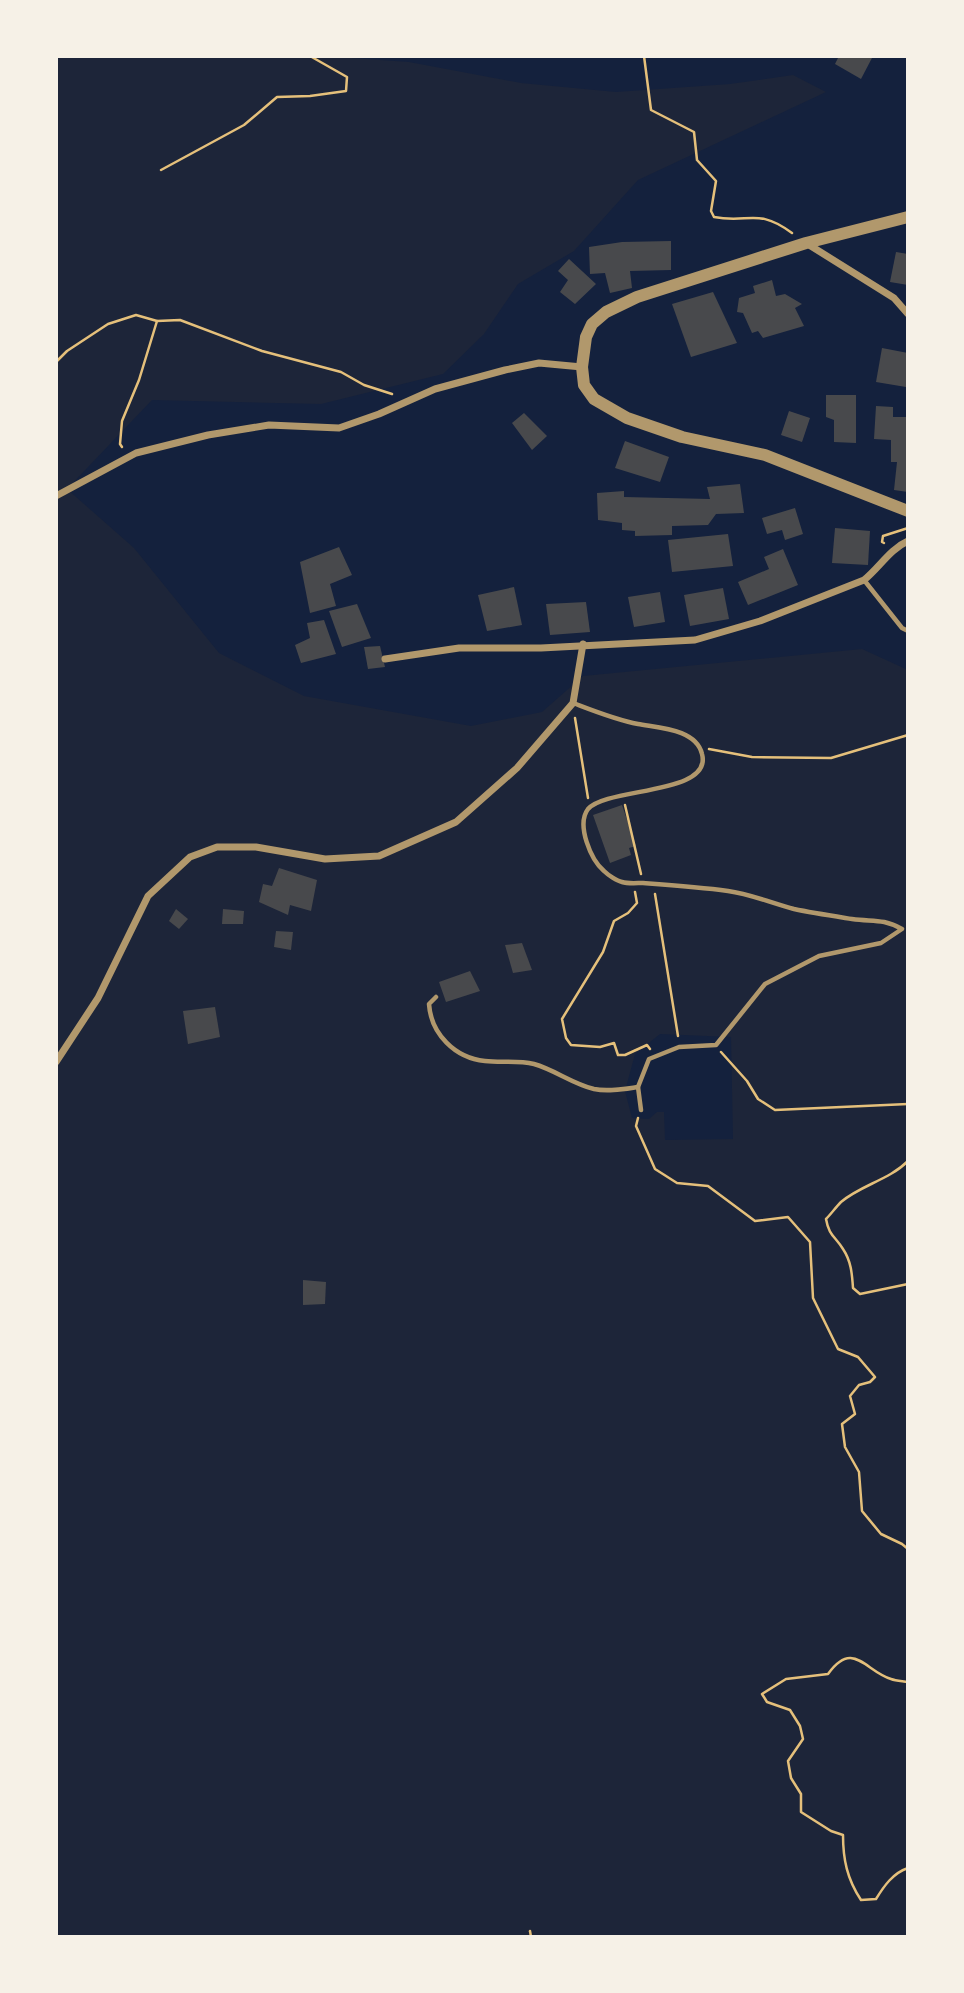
<svg xmlns="http://www.w3.org/2000/svg" width="964" height="1993" font-family="Jost,sans-serif">
<style>
.green{fill:#1d2539;fill-rule:evenodd}
.building{fill:#48494c}
.lines{fill:none;stroke-linecap:round;stroke-linejoin:round}
.path{stroke:#e5c07b;stroke-width:2.5}
.service{stroke:#b1986c;stroke-width:4.5}
.minor{stroke:#b1986c;stroke-width:7}
.tertiary{stroke:#b1986c;stroke-width:12}
</style>
<rect width="100%" height="100%" fill="#14213d"/>
<path class="green" d="M56 56H323L409 62 521 83 616 92 730 84 793 75 826 92 638 180 574 251 518 284 484 334 443 374 321 404 152 400 67 489 134 548 219 653 304 696 471 726 542 712 583 676 862 649 908 670V1937H56ZM660 1034 731 1037 733 1139 665 1140 664 1112H657L649 1119 632 1118 625 1091 635 1054Z"/>
<g class="building">
<path d="M839 56H873L861 79 835 64Z"/>
<path d="M671 241V270L630 271 632 288 610 293 605 273 590 274 589 247 622 242Z"/>
<path d="M896 252 908 254V285L890 282Z"/>
<path d="M569 259 596 284 575 304 560 292 568 280 558 271Z"/>
<path d="M772 280 776 296 785 294 802 304 795 308 804 326 763 338 758 331 752 333 743 313 737 312 739 298 755 293 753 286Z"/>
<path d="M713 292 737 343 691 357 672 304Z"/>
<path d="M882 348 908 353 906 387 876 382Z"/>
<path d="M826 395H856V443L834 442V420L826 417Z"/>
<path d="M876 406 893 407V417H908V492L894 490 897 462H891V440L874 439Z"/>
<path d="M789 411 810 418 802 442 781 435Z"/>
<path d="M524 413 547 436 532 450 512 423Z"/>
<path d="M625 441 669 457 660 482 615 468Z"/>
<path d="M740 484 744 513 716 514 708 525 672 526V535L635 536V531L622 530V523L598 520 597 493 624 491V497L710 499 707 487Z"/>
<path d="M795 508 803 534 785 540 782 530 767 534 762 518Z"/>
<path d="M835 528 870 531 868 565 832 563Z"/>
<path d="M728 534 733 566 672 572 668 540Z"/>
<path d="M339 547 352 575 330 584 336 606 310 613 300 562Z"/>
<path d="M783 549 798 585 748 605 738 582 769 569 764 557Z"/>
<path d="M514 587 522 625 487 631 478 595Z"/>
<path d="M723 588 729 619 690 626 684 595Z"/>
<path d="M660 592 665 622 634 627 628 597Z"/>
<path d="M586 602 590 632 550 635 546 604Z"/>
<path d="M357 604 371 638 342 647 329 611Z"/>
<path d="M324 620 336 654 301 663 295 645 310 638 307 623Z"/>
<path d="M380 646 385 667 368 669 364 647Z"/>
<path d="M622 805 636 846 629 848 631 855 610 863 593 815Z"/>
<path d="M279 868 317 880 311 911 290 905 288 915 259 902 263 884 272 886Z"/>
<path d="M176 909 188 919 179 929 169 921Z"/>
<path d="M223 909 244 911 243 924H222Z"/>
<path d="M276 931 293 932 291 950 274 947Z"/>
<path d="M522 943 532 970 513 973 505 945Z"/>
<path d="M470 971 480 991 446 1002 439 982Z"/>
<path d="M215 1007 220 1037 188 1044 183 1011Z"/>
<path d="M303 1280 326 1282 325 1304 303 1305Z"/>
</g>
<g class="lines">
<g class="path">
<path d="M644 56 651 110 694 132 697 160 716 181 711 211 714 217C749 224 757 207 792 233"/>
<path d="M161 170 244 125 277 97 310 96 346 91 347 77 310 56"/>
<path d="M56 362 67 351 108 324 136 315 157 321 180 320 262 351 341 372 364 385 392 394"/>
<path d="M122 447 120 444 122 421 139 380 157 321"/>
<path d="M884 543 882 542 883 536 908 528"/>
<path d="M575 718 588 798"/>
<path d="M709 749 752 757 831 758 908 735"/>
<path d="M625 805 641 874"/>
<path d="M635 892 637 903 628 913 614 921 603 952 562 1019 566 1038 571 1045 600 1047 614 1043 618 1055H625L647 1045 650 1049"/>
<path d="M655 894 678 1036"/>
<path d="M721 1052 747 1081 758 1099 775 1110 908 1104"/>
<path d="M638 1118 636 1126 655 1169 677 1183 708 1186 755 1221 788 1217 810 1242 813 1298 838 1349 858 1357 875 1377 870 1382 859 1385 850 1396 855 1414 842 1424 845 1447 859 1472 862 1511 881 1534 902 1544 908 1549"/>
<path d="M908 1161C889 1180 861 1185 841 1202 836 1207 831 1214 826 1219 829 1236 835 1236 843 1249 851 1261 852 1273 853 1288L860 1294 908 1284"/>
<path d="M908 1682C902 1681 896 1681 891 1679 865 1671 853 1639 828 1674L786 1679 762 1694 767 1702 790 1710 800 1726 803 1739 788 1761 791 1778 801 1794V1812L831 1831 843 1835C843 1859 847 1879 861 1900L876 1899C884 1886 893 1873 908 1868"/>
<path d="M530 1931 531 1937"/>
</g>
<g class="service">
<path d="M864 580 902 628 908 631"/>
<path d="M573 703C594 711 616 720 638 724 659 728 696 729 702 754 713 795 607 787 588 809 576 825 591 860 604 871 608 875 617 881 622 882 628 884 637 883 643 883 671 885 700 887 728 891 750 894 772 903 794 909 813 913 833 916 852 919 873 922 882 918 902 929L881 943 819 956 765 984 716 1045 679 1047 649 1059 638 1087 641 1110"/>
<path d="M436 997 429 1004C431 1034 455 1058 485 1061 501 1063 517 1060 534 1064 555 1070 573 1084 594 1089 608 1092 624 1089 638 1087"/>
</g>
<g class="minor">
<path d="M806 243 894 298 908 314"/>
<path d="M56 496 136 453 208 435 269 425 339 428 379 414 435 389 505 370 539 363 582 367"/>
<path d="M385 659 459 648H541L695 640 760 621 864 580C879 568 890 549 908 541"/>
<path d="M56 1062 98 998 148 896 190 857 217 847H256L325 859 379 856 456 822 517 768 573 703 583 644"/>
</g>
<path class="tertiary" d="M908 217 806 243 637 297 606 312 592 324 586 337 582 367 584 385 594 399 627 418 682 437 765 455 908 511"/>
</g>
<rect width="964" height="1993" fill="none" stroke="#f6f1e7" stroke-width="116"/>
</svg>
